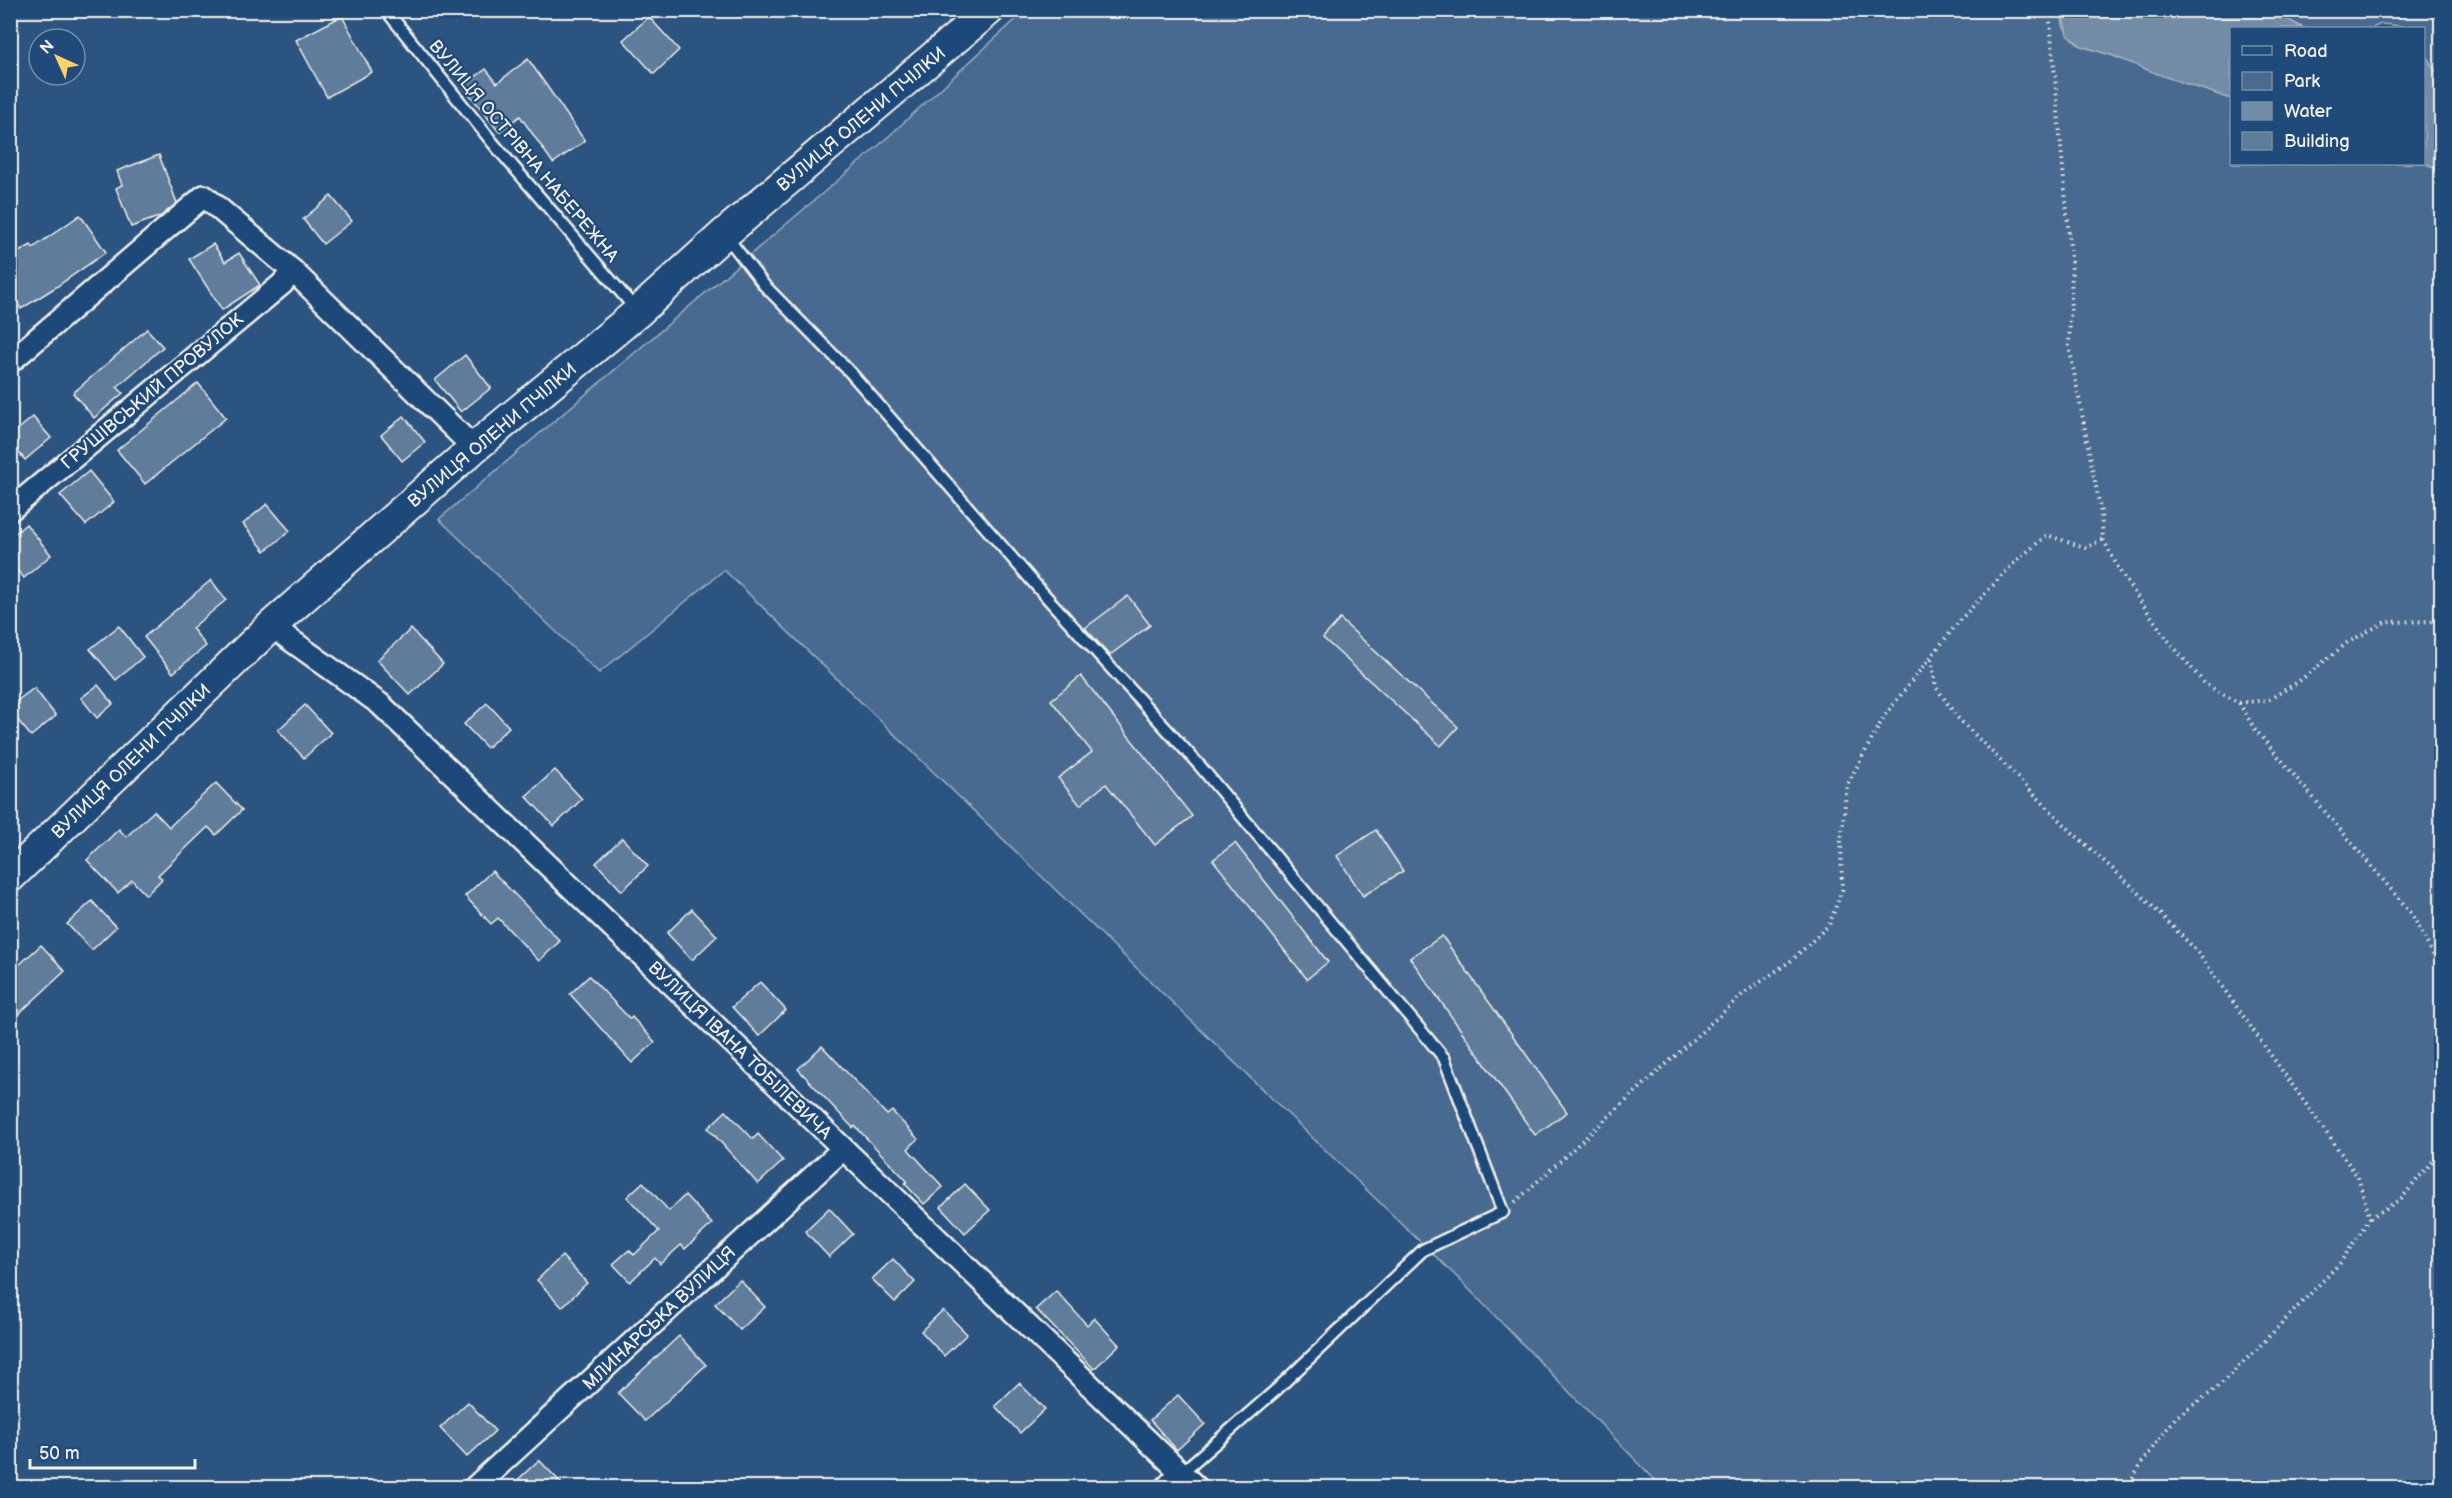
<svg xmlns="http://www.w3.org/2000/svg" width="2452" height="1498" font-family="'Balsamiq Sans',sans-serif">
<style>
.green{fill:#496b90;stroke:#9eaebc;stroke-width:1.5}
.water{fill:#738ca6;stroke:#a7b4c0;stroke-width:1.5}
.building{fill:#5e7b9a;stroke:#f4f1e8;stroke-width:1.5}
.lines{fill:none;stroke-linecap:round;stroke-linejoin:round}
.lane-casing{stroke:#f4f1e8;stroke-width:15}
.street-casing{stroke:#f4f1e8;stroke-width:26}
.secondary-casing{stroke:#f4f1e8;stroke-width:34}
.path{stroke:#f4f1e8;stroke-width:4;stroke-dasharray:1.5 4.5;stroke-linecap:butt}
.lane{stroke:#1f4a7a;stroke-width:10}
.street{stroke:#1f4a7a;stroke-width:21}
.secondary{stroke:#1f4a7a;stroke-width:30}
.labels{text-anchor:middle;stroke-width:4.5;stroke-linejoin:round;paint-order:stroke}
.street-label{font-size:18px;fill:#f4f1e8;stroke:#1f4a7a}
</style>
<rect width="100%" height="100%" fill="#2c5481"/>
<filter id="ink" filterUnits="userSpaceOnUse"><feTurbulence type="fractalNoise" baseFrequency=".0167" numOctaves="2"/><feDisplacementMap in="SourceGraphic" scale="12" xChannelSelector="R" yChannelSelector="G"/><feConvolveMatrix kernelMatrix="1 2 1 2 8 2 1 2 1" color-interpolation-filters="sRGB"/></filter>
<g filter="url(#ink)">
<g class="green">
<path d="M1025 11H2061L2063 26 2076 43 2081 46 2111 55 2231 99 2232 164 2424 163 2441 170V1487H1662L1460 1280 724 570 599 673 439 519 877 147Z"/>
<path d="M2273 11H2441V80L2424 53V28H2406L2403 26 2381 24 2372 28H2303Z"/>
</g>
<g class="water">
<path d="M2061 11H2273L2303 28H2232L2231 99 2163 76 2111 55 2081 46 2067 34Z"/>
<path d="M2424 53 2441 80V170L2424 163Z"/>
</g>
<g class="building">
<path d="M342 16 372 72 327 97 296 40Z"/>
<path d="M649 17 679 50 654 74 623 40Z"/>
<path d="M528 59 585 141 553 163 520 116 499 132 463 86 486 69 497 83Z"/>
<path d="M159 155 177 203 161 216 131 227 116 188 122 185 117 171Z"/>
<path d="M331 196 352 221 323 244 303 219Z"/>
<path d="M80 215 106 252 56 287 21 309 10 291V257L31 245 33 248Z"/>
<path d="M213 244 225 262 239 253 260 285 222 310 189 259Z"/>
<path d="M147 329 163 347 117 387 123 393 94 418 73 393Z"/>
<path d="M465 355 491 388 461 412 435 380Z"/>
<path d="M198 383 226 418 145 484 117 450Z"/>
<path d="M404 416 425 442 402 461 381 435Z"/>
<path d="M33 417 51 438 25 460 10 442V436Z"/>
<path d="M89 471 114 502 86 525 60 495Z"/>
<path d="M267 504 290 531 265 551 243 524Z"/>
<path d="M26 524 51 555 24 578 10 562V538Z"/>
<path d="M211 580 226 600 192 628 206 646 173 673 144 637Z"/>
<path d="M1128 596 1150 625 1110 655 1085 628Z"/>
<path d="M1340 619 1458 727 1441 746 1323 638Z"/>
<path d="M119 626 143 657 116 680 90 649Z"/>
<path d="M411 629 443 664 410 695 377 660Z"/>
<path d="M1081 676 1192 816 1155 845 1106 784 1080 805 1058 778 1092 752 1051 700Z"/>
<path d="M98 685 113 704 97 718 81 698Z"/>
<path d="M34 688 56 716 31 736 10 711V706Z"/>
<path d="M487 703 509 727 487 748 464 724Z"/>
<path d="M305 705 331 733 304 758 278 730Z"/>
<path d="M555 770 582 799 554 826 526 796Z"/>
<path d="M216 783 242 810 216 835 208 827 158 875 162 879 146 895 132 880 118 893 87 860 119 829 126 837 154 811 169 827Z"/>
<path d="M1376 830 1403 871 1363 896 1337 856Z"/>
<path d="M622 838 648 866 622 891 596 863Z"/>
<path d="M1235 843 1328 962 1307 979 1213 860Z"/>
<path d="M492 871 560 941 539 961 498 918 491 924 465 896Z"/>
<path d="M92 901 116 927 92 950 67 924Z"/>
<path d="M692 909 717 936 692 960 667 933Z"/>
<path d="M1442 936 1567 1112 1535 1135 1410 958Z"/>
<path d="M41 945 65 971 10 1022V973Z"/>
<path d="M589 976 630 1019 632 1017 655 1042 632 1063 570 994Z"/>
<path d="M760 982 786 1010 759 1036 732 1007Z"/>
<path d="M822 1046 887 1115 892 1111 918 1139 908 1149 943 1187 924 1204 905 1184 907 1181 855 1126 853 1128 798 1069Z"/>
<path d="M726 1111 753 1139 758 1134 783 1161 758 1184 708 1128Z"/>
<path d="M643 1182 669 1211 685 1195 712 1224 685 1249 681 1245 660 1264 655 1258 630 1282 613 1264 629 1250 634 1255 659 1231 627 1197Z"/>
<path d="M965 1184 990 1210 965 1233 941 1207Z"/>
<path d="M829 1208 853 1234 829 1257 805 1231Z"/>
<path d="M562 1256 587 1283 562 1307 537 1280Z"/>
<path d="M893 1259 915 1282 895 1302 872 1279Z"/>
<path d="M740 1280 765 1307 740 1330 715 1304Z"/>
<path d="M1056 1291 1087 1325 1094 1318 1119 1345 1094 1369 1036 1309Z"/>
<path d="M943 1310 967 1334 944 1356 921 1331Z"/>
<path d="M679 1336 706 1365 645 1421 618 1393Z"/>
<path d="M1019 1383 1045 1409 1020 1433 995 1406Z"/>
<path d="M1178 1395 1205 1424 1177 1450 1150 1420Z"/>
<path d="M468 1402 495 1431 467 1457 440 1428Z"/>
<path d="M539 1460 566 1488H509Z"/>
</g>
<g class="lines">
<defs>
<g id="lane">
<path d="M386 10 493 143 638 312"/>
<path d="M726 236 764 285 850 372 1041 591 1200 766 1444 1058 1503 1212 1423 1250 1276 1390 1181 1473"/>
</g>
<g id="street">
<path d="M10 362 204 196 293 271 474 448"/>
<path d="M10 510 282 284 293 271"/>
<path d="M271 626 380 704 1197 1488"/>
<path d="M474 1488 843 1149"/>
<path d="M1166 1488 1181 1473"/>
</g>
<path id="secondary" d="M10 877 271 626 474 448 638 312 724 234 989 10"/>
</defs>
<use href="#lane" class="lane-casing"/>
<use href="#street" class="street-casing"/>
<use href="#secondary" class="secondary-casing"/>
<g class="path">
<path d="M2049 10 2072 270 2069 346 2101 513 2103 539 2122 575 2167 639 2205 684 2239 703 2268 700 2298 682 2347 643 2385 622 2442 621"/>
<path d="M1931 659 1936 687 1957 717 2072 832 2136 890 2196 950 2358 1177 2370 1218 2340 1263 2254 1352 2212 1392 2176 1417 2143 1461 2127 1488"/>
<path d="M2239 703 2254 728 2412 914 2442 972"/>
<path d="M1515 1202 1743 994 1792 960 1829 925 1842 890 1841 842 1847 785 1885 715 1960 620 2015 562 2047 535 2086 548 2103 539"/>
<path d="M2370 1218 2401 1199 2442 1150"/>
</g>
<use href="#lane" class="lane"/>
<use href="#street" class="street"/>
<use href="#secondary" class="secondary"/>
</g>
</g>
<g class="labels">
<g class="street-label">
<text transform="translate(861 119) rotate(-40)" y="6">ВУЛИЦЯ ОЛЕНИ ПЧІЛКИ</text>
<text transform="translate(524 151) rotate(50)" y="6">ВУЛИЦЯ ОСТРІВНА НАБЕРЕЖНА</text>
<text transform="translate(152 391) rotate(-40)" y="6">ГРУШІВСЬКИЙ ПРОВУЛОК</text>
<text transform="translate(492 435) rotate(-40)" y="6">ВУЛИЦЯ ОЛЕНИ ПЧІЛКИ</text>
<text transform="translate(131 761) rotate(-44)" y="6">ВУЛИЦЯ ОЛЕНИ ПЧІЛКИ</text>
<text transform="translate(740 1050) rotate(44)" y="6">ВУЛИЦЯ ІВАНА ТОБІЛЕВИЧА</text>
<text transform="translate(659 1318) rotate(-43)" y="6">МЛИНАРСЬКА ВУЛИЦЯ</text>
</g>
</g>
<rect width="2452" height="1498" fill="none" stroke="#1f4a7a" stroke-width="36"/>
<rect x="18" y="18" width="2416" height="1462" fill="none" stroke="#f4f1e8" stroke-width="2" filter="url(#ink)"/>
<rect x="2230" y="27" width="195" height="138" fill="#1f4a7a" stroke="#748da6" stroke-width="1.5"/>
<rect x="2242" y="46" width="30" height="9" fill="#1f4a7a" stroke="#748da6" stroke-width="1.5"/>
<text x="2284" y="57" font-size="18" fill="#f4f1e8">Road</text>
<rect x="2242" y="72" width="30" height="18" fill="#496b90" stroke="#748da6" stroke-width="1.5"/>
<text x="2284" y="87" font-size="18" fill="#f4f1e8">Park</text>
<rect x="2242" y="102" width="30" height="18" fill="#738ca6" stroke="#748da6" stroke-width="1.5"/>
<text x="2284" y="117" font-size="18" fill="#f4f1e8">Water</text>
<rect x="2242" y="132" width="30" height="18" fill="#5e7b9a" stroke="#748da6" stroke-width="1.5"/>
<text x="2284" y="147" font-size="18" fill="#f4f1e8">Building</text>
<g transform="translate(57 57) rotate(315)"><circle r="28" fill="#1f4a7a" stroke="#748da6" stroke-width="1.5"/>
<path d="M0-4.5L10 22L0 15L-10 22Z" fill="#ffd166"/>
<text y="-9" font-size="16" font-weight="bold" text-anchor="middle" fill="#f4f1e8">N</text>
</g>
<path d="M30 1459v9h165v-9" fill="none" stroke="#f4f1e8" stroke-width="3"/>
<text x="39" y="1459" font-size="18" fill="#f4f1e8" stroke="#1f4a7a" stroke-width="4.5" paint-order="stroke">50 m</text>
</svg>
